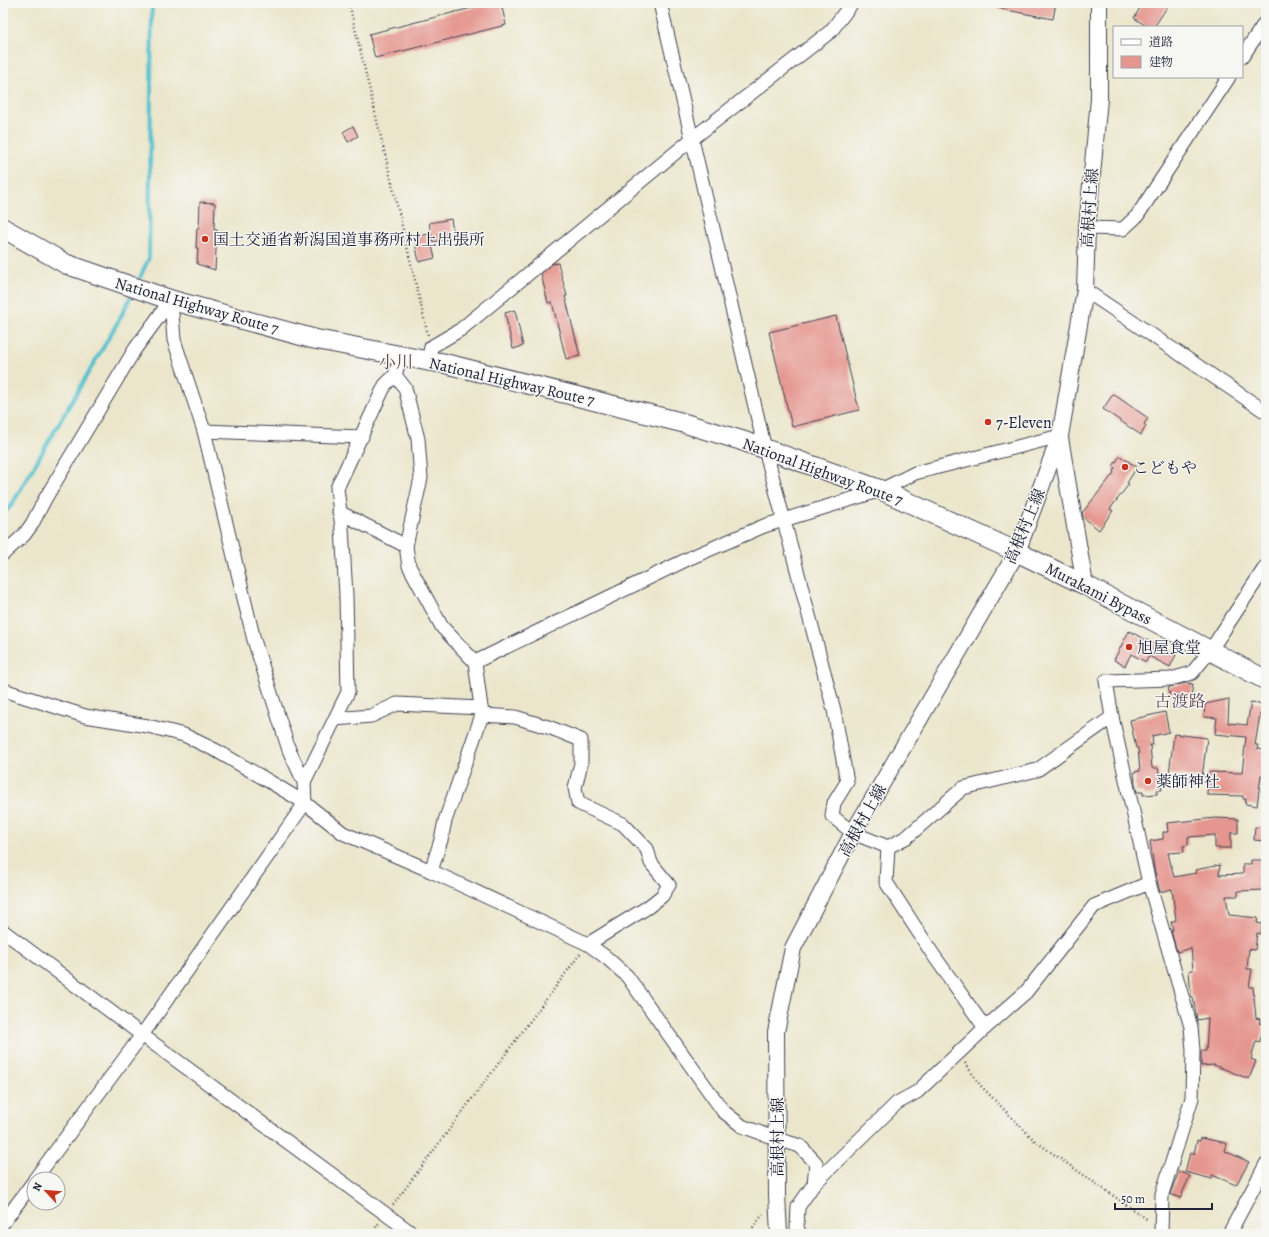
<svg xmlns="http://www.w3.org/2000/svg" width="1269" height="1237" font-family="Alegreya,'Noto Serif JP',serif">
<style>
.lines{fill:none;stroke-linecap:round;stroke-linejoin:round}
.stream{stroke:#55c0cf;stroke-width:4}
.building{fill:#e5968f}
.minor-casing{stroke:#403f51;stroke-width:15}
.major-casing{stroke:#403f51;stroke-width:18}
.highway-casing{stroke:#403f51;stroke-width:21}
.path{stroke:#403f51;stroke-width:2.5;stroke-dasharray:1 3;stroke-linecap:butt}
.minor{stroke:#fff;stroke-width:13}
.major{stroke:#fff;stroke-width:16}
.highway{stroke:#fff;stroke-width:19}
.poi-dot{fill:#c8321e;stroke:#f6f6f2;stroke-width:1.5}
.labels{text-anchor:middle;stroke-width:3;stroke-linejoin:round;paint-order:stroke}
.street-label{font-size:16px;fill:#22223b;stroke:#f6f6f2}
.poi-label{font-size:16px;fill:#22223b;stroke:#f6f6f2;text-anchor:start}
.neighbourhood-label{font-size:17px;fill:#664b58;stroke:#f6f6f2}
</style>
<rect width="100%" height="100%" fill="#f6f6f2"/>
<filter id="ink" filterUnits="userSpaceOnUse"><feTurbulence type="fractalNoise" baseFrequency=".025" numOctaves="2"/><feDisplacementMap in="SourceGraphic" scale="8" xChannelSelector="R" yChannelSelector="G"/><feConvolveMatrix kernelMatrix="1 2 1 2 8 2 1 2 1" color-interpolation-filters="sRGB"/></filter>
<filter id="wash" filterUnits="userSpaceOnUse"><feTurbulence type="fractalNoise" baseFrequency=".012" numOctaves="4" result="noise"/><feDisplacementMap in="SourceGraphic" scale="16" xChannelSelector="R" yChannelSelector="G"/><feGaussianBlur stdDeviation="0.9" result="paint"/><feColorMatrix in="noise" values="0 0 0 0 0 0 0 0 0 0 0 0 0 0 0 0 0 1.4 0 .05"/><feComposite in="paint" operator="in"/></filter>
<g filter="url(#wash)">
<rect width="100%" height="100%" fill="#ebe6cb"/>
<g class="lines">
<g class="stream">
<path d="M137 284 149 258 152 3"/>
<path d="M3 514 11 506 119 320 133 292"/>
</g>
</g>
<g id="blocks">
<g class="building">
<path d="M491 3H501L506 25 375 58 369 34Z"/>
<path d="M996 3H1056L1053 19 996 8Z"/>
<path d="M1143 3H1170L1154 27H1148L1134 18Z"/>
<path d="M353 126 358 136 348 142 343 132Z"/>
<path d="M200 202 215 203 214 230H217L215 270 197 264 198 248H196L197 228H199Z"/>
<path d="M451 219 454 238 433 242 429 223Z"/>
<path d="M429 234 435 258 419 262 414 237Z"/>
<path d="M558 263 567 296H565L580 356 566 359 552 302 548 303 541 274 552 264Z"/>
<path d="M515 310 523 346 513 349 505 313Z"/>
<path d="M836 316 859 410 792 427 769 332Z"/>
<path d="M1113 394 1148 418 1144 424 1146 426 1141 435 1103 409Z"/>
<path d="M1120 456 1137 467 1127 483 1129 484 1110 509 1113 511 1099 530 1083 517 1082 513 1114 473 1113 472 1115 468 1113 466Z"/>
<path d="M1129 631 1176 655 1170 667 1149 656 1146 662 1131 654 1125 666 1114 660Z"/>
<path d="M1185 683 1193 684 1191 697 1168 693 1169 687Z"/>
<path d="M1229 699 1228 723 1247 725 1251 702 1265 704 1264 715 1260 714 1255 745H1258L1257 749 1266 750V775H1261L1257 806 1245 804 1246 799H1243V796L1207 795 1208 772 1242 773 1246 737 1215 734 1217 718 1204 717 1205 704Z"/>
<path d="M1165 712 1169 732 1152 736 1153 745H1150L1152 768H1158L1162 790H1157V794L1143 795V792H1137L1135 784 1134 772 1140 771 1138 748H1136L1130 720Z"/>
<path d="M1174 734 1207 738 1202 778 1169 774Z"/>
<path d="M1215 818 1238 819V833H1231V848H1215V835L1188 837V845L1183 846 1184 852 1168 853 1174 877 1196 873 1195 870 1220 865 1219 875 1243 874V864H1251V860H1263L1264 890 1238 891V896H1226L1229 915 1258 918 1257 923 1262 924 1261 934 1257 933 1255 950 1249 949 1247 969H1252L1249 987H1253L1256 1018 1260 1019 1259 1023 1264 1024 1260 1042 1256 1041 1251 1059 1256 1061 1249 1079 1214 1065 1201 1066V1051H1206L1208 1018 1197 1020 1193 997H1191L1189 971 1193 970 1191 948 1177 952 1171 931 1173 930 1171 922 1176 920 1172 889 1160 892 1154 868 1150 841 1163 839V832H1168L1167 823Z"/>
<path d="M1255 827 1266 828V841L1254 840Z"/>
<path d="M1201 1138 1227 1143 1225 1151 1249 1162 1236 1185 1212 1175V1179L1185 1172 1190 1153 1194 1154 1197 1140 1200 1141Z"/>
<path d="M1179 1171 1190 1176 1180 1198 1170 1194Z"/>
</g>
</g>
</g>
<g filter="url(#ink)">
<use href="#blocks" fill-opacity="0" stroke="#403f51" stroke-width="1"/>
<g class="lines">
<defs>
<g id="minor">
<path d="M660 3 765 449 834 710 847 782 834 803 832 816 853 833 888 847 907 837 963 788 1037 770 1112 717"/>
<path d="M1242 57 1266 21"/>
<path d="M1087 228 1123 229 1137 216 1229 77"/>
<path d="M1085 290 1266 412"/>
<path d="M401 355 395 375 405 388 418 439 421 478 406 546 409 566 442 627 475 662 482 715 445 821 441 840 431 871"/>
<path d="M428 361 431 347 460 330 692 139 831 31 852 3"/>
<path d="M204 431 362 437"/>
<path d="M339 512 406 546"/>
<path d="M3 554 24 535 32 524 45 499 135 349 171 300"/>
<path d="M475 662 692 557 764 526 881 490 915 473 1060 436"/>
<path d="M3 690 85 716 148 726 184 735 217 751 272 783 305 803 343 833 431 871 588 944 607 958 627 976 723 1111 742 1126 777 1139 800 1146 816 1163 814 1184 798 1207 797 1228 800 1234"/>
<path d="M482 715 515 717 551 728 581 740V763L575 788 578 803 623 824 647 849 651 863 669 885 662 896 648 907 588 944"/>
<path d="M335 719 371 716 397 704 481 708"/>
<path d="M304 782 348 692 346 595 342 528 337 488 385 385 395 375"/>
<path d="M888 847 886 882 932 953 985 1028"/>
<path d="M3 931 142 1035 413 1234"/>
<path d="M35 1179 142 1035 305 803 304 782 289 750 254 640 204 431 174 340 171 300"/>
<path d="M814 1184 897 1103 917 1092 985 1028 1026 992 1094 906 1149 883"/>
<path d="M3 1223 34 1181"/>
<path d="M1161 1234 1162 1194 1192 1098 1193 1050 1191 1027 1149 883 1112 717 1106 681 1171 679 1192 673 1210 651 1266 566"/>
<path d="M1229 1234 1266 1164"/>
</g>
<g id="major">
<path d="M1060 438 1085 585"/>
<path d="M779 1234 777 1195 776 1032 793 948 853 833 1017 552 1060 436 1085 290 1087 228 1099 99V3"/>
</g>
<path id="highway" d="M3 228 66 264 171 300 314 339 428 361 443 363 680 422 740 440 881 490 1017 552 1085 585 1266 680"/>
</defs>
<use href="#minor" class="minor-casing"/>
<use href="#major" class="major-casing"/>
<use href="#highway" class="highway-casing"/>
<g class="path">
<path d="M349 3 428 335"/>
<path d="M965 1063 980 1085 1035 1141 1148 1220"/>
<path d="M393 1205 580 954"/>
<path d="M371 1234 379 1223"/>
<path d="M748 1234 764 1213"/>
</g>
<use href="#minor" class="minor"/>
<use href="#major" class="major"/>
<use href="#highway" class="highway"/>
</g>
</g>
<g class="poi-dot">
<circle cx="205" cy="239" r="4"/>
<circle cx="988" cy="422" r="4"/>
<circle cx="1125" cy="467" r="4"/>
<circle cx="1129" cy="647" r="4"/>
<circle cx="1148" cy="781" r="4"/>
</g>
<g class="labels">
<g class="street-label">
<text transform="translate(1089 208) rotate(-86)" y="6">高根村上線</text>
<text transform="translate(197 305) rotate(16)" y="6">National Highway Route 7</text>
<text transform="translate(512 381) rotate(13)" y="6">National Highway Route 7</text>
<text transform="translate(823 471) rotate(20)" y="6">National Highway Route 7</text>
<text transform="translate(1024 526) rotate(-67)" y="6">高根村上線</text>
<text transform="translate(1099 593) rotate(27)" y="6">Murakami Bypass</text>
<text transform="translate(862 820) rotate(-61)" y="6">高根村上線</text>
<text transform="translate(777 1137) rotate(-90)" y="6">高根村上線</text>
</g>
<g class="poi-label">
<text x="213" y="245">国土交通省新潟国道事務所村上出張所</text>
<text x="996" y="428">7-Eleven</text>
<text x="1133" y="473">こどもや</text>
<text x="1137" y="653">旭屋食堂</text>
<text x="1156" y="787">薬師神社</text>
</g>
<g class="neighbourhood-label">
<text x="396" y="368">小川</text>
<text x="1180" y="707">古渡路</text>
</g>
</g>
<rect width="1269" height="1237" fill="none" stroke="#f6f6f2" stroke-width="16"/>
<rect x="1113" y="26" width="130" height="52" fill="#f6f6f2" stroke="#a1a1a9"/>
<rect x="1121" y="39" width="20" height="6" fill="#ffffff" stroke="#a1a1a9"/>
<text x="1149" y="46" font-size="12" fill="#22223b">道路</text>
<rect x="1121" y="56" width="20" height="12" fill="#e5968f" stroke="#a1a1a9"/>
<text x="1149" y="66" font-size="12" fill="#22223b">建物</text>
<g transform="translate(46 1191) rotate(296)"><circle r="19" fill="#f6f6f2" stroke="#a1a1a9"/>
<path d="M0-3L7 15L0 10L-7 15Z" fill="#c8321e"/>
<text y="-6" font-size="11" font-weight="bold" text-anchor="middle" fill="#22223b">N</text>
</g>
<path d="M1115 1203v6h97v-6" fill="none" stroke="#22223b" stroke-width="2"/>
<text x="1121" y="1203" font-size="12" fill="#22223b" stroke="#f6f6f2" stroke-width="3" paint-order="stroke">50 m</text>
</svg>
